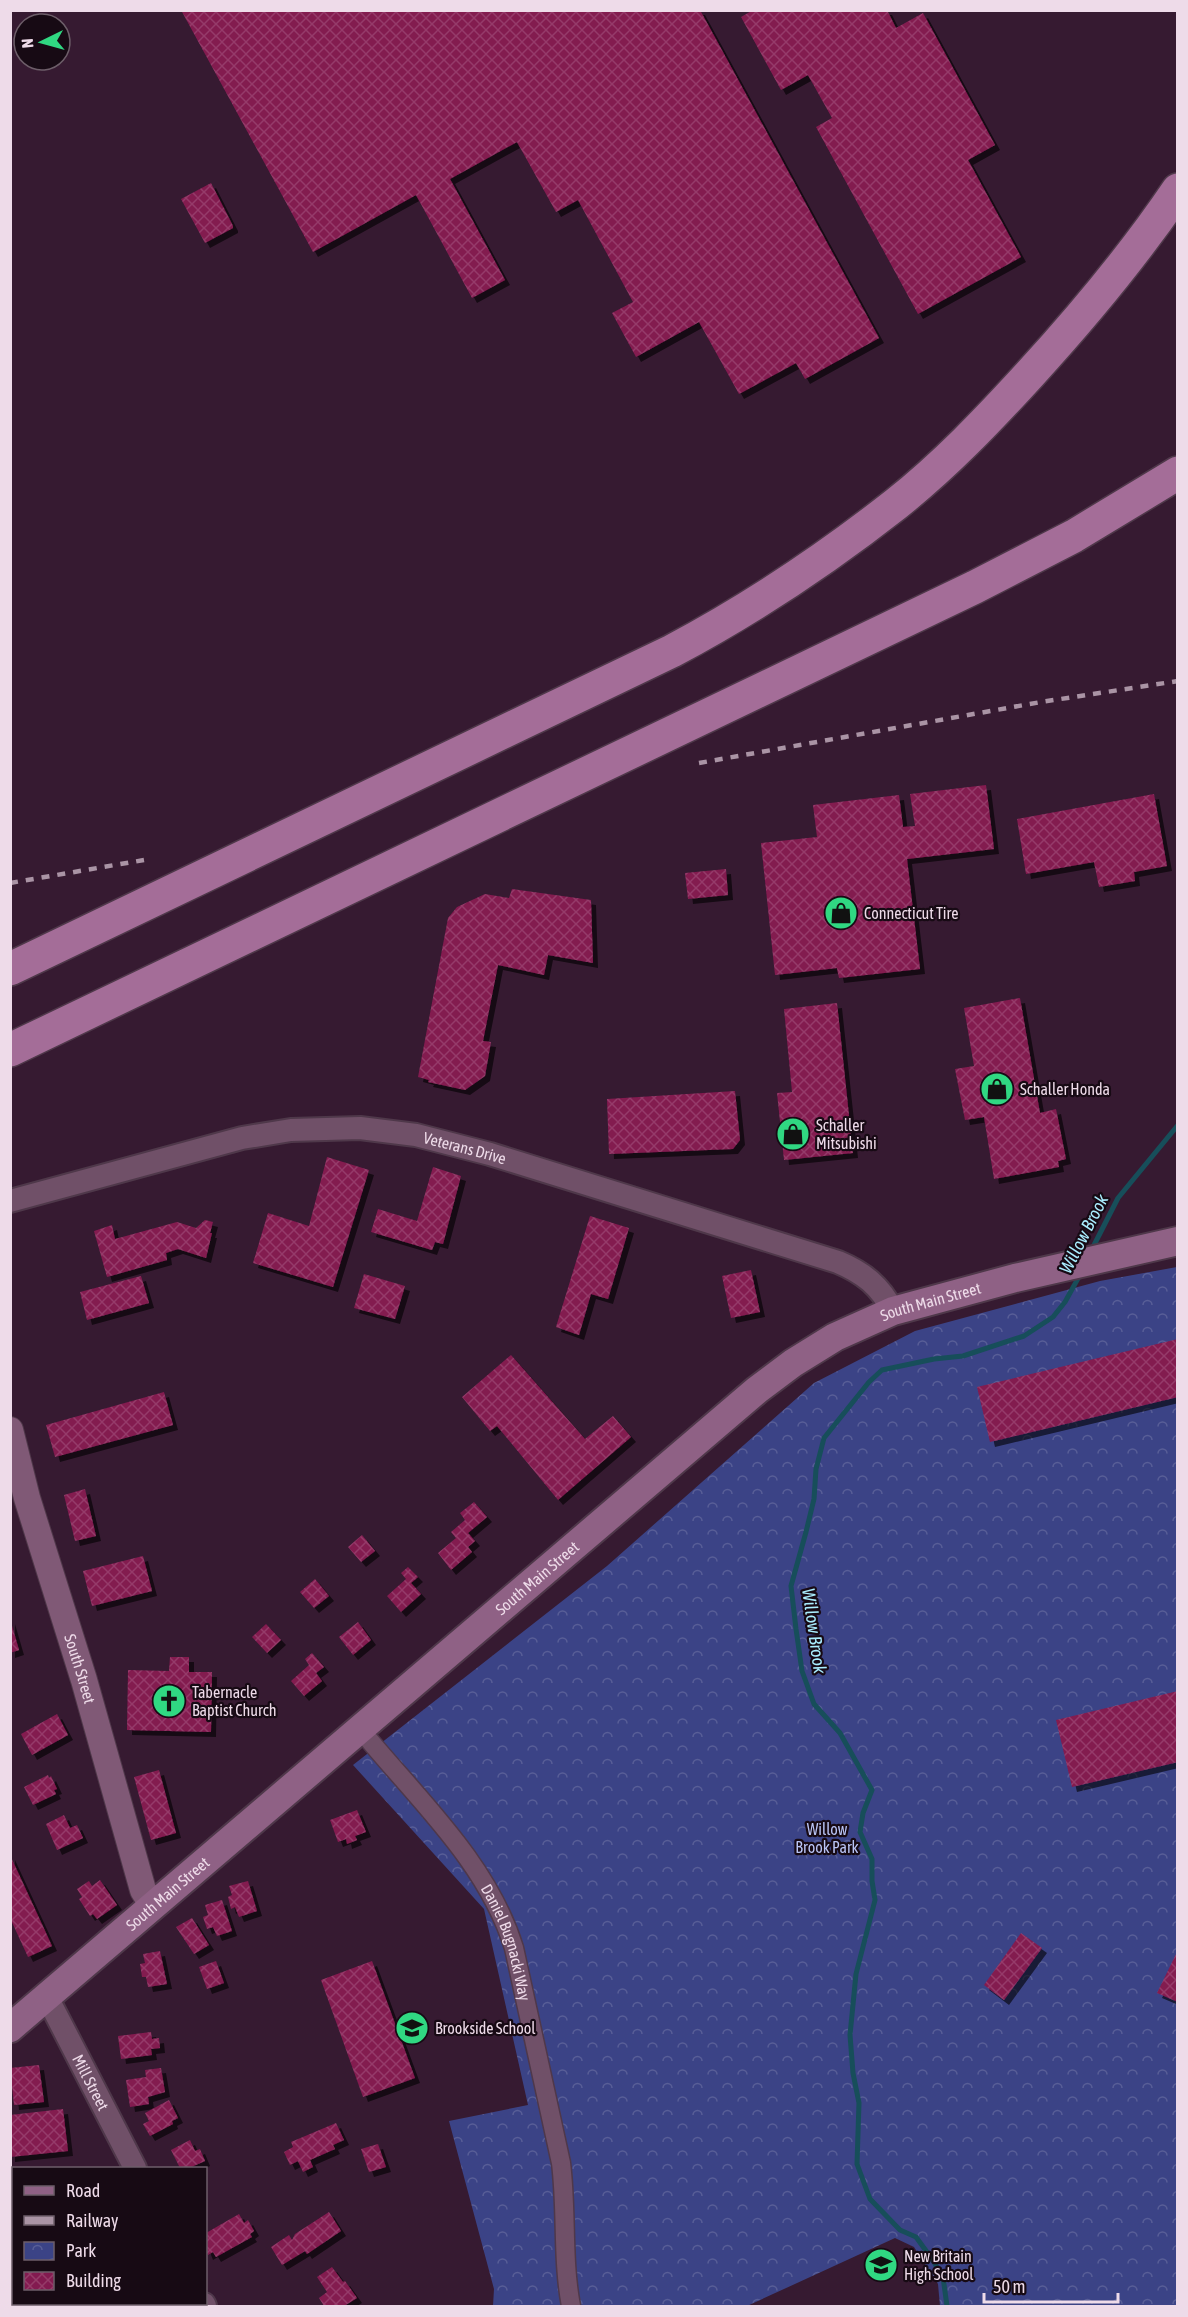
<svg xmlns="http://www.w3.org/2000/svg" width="1188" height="2317" font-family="'Asap Condensed',sans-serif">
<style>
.park{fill:url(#park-crowns)}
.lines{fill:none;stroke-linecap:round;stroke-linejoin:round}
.stream{stroke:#174e5a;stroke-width:5}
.building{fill:url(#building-cross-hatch);filter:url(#shadow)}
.minor-casing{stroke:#4f384a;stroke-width:21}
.tertiary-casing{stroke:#4f384a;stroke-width:26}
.secondary-casing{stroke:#4f384a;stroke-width:28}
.primary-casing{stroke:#4f384a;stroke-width:32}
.motorway-casing{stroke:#4f384a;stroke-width:36}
.minor{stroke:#705068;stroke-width:18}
.tertiary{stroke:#705068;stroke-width:22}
.secondary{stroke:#805976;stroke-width:26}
.primary{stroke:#8f6185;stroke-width:28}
.motorway{stroke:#a46d98;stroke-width:33}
.rail{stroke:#aa94a5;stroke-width:4.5;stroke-dasharray:8 8;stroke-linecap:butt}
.labels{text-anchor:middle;stroke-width:4.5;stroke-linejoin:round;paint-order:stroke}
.poi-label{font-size:16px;fill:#eedbe9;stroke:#170a14;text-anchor:start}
.street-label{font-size:16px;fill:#eedbe9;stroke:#170a14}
.park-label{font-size:16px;fill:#bac5f7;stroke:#170a14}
.water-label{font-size:18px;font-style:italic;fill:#aaedfe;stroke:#170a14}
</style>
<defs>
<pattern id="park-crowns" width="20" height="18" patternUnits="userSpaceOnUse" patternTransform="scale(1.5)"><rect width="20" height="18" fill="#3b4386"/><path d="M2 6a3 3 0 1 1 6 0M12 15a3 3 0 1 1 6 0" fill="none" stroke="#585e97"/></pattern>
<pattern id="building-cross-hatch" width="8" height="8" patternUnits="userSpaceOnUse" patternTransform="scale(1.5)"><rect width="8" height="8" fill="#831a50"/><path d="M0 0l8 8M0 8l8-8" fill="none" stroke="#953b69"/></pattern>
<filter id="shadow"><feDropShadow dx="5" dy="5" stdDeviation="0" flood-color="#0009"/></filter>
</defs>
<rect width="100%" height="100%" fill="#361a31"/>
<path class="park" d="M1177 1267V2306H940L938 2284 914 2247 895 2238 747 2306H493L494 2289 449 2121 528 2105 484 1909 353 1765 607 1566 814 1383 915 1331 1100 1281Z"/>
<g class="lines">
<g class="stream">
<path d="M1091 1251 1118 1198 1178 1125"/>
<path d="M947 2306 943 2277 932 2259 916 2237 900 2230 870 2199 857 2164 859 2103 853 2073 850 2035 856 1974 875 1900 872 1881V1859L860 1832 863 1813 872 1790 840 1733 814 1704 802 1671 796 1629 791 1586 806 1532 814 1499 816 1469 824 1438 869 1382 882 1370 934 1359 963 1356 1024 1336 1053 1317 1065 1302 1081 1273"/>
</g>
</g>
<g class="building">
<path d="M181 10H700L879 338 805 379 796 363 739 394 699 322 636 357 612 313 633 302 578 200 556 212 517 142 450 179 505 280 472 298 416 195 313 252Z"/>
<path d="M753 10H887L896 28 923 13 995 145 968 160 1021 257 918 314 816 127 832 118 808 75 781 90 741 17Z"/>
<path d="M211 183 233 226V228L205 243 181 199Z"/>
<path d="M986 785 994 849 907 859 920 969 839 978 837 968 775 975 761 843 817 837 813 805 899 795 903 827 915 826 910 794Z"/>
<path d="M1154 794 1167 866 1134 872 1135 881 1099 887 1094 862 1026 874 1017 819Z"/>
<path d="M726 869 728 895 688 899 685 873Z"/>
<path d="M512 889 591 900 593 963 548 955 544 975 498 965 483 1041 491 1042 485 1076 465 1090 428 1082 429 1080 418 1077 448 918 457 907 485 894 509 898Z"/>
<path d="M1020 998 1040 1113 1056 1109 1066 1159 1058 1161 1059 1167 994 1179 984 1117 965 1120 955 1069 974 1066 964 1008Z"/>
<path d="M837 1003 853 1153 784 1160 777 1093 792 1092 784 1009Z"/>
<path d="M735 1091 740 1140 733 1149 609 1154 607 1099Z"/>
<path d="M327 1157 369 1170 333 1287 253 1263 268 1213 309 1226Z"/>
<path d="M433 1167 461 1176 443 1244 435 1242 432 1250 371 1232 378 1209 417 1221Z"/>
<path d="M590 1216 629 1228 608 1299 591 1294 579 1335 556 1327Z"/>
<path d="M205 1220 213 1222 210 1233H212L206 1258 178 1249 166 1253 167 1260 107 1277 94 1231 112 1225 115 1239 177 1222 196 1228Z"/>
<path d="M751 1270 760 1312 731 1318 722 1276Z"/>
<path d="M364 1274 405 1286 395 1319 354 1308Z"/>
<path d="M141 1276 149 1303 87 1320 80 1292Z"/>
<path d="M1178 1339V1397L990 1442 977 1387Z"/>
<path d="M511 1355 585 1439 613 1416 631 1437 558 1500 497 1426 490 1431 462 1397Z"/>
<path d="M164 1392 173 1425 55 1457 46 1425Z"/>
<path d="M85 1489 96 1536 75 1541 64 1495Z"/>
<path d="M474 1502 487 1517 468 1533 475 1541 468 1547 472 1552 451 1570 438 1553 456 1538 451 1532 465 1520 460 1513Z"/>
<path d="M362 1535 375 1551 361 1562 348 1547Z"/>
<path d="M143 1556 152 1591 92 1606 83 1571Z"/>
<path d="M408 1567 418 1577 411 1583 421 1594 401 1612 387 1596 406 1579 401 1573Z"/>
<path d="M315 1579 329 1596 314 1608 300 1592Z"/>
<path d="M10 1619 19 1650 10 1653Z"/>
<path d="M358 1622 371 1640 353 1655 339 1637Z"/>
<path d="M266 1624 281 1640 267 1653 252 1637Z"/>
<path d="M312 1653 324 1667 316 1673 322 1681 304 1696 291 1681 309 1665 305 1659Z"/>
<path d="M170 1657H189V1672H212L211 1732 127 1730 128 1670 169 1671Z"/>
<path d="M1178 1691V1762L1072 1787 1056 1720Z"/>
<path d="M57 1714 68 1735 32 1755 21 1734Z"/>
<path d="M159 1770 176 1833 151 1840 134 1777Z"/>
<path d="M48 1775 49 1778 51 1776 57 1789 54 1790 56 1794 33 1805 24 1787Z"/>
<path d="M357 1810 366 1832 355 1836 357 1840 347 1844 346 1839 338 1842 330 1820Z"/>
<path d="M64 1815 70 1828 77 1825 83 1838 57 1850 46 1824Z"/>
<path d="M10 1855 52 1946 28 1957 10 1918Z"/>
<path d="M100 1880 117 1905 97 1919 93 1914 90 1916 79 1899 82 1897 77 1889 89 1881 92 1886Z"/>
<path d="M248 1881 257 1911 239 1917 235 1907 231 1909 228 1897 232 1895 229 1886Z"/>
<path d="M222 1900 232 1931 217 1936 213 1927 207 1929 203 1917 208 1915 205 1905Z"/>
<path d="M192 1918 209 1945 194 1954 176 1927Z"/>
<path d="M1021 1933 1042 1948 1004 2000 984 1985Z"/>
<path d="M1178 1950V2002L1157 1993Z"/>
<path d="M160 1951 167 1984 148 1987 146 1977H142L140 1964 145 1963 143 1954Z"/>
<path d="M216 1961 224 1983 207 1989 199 1967Z"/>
<path d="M372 1961 415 2078 363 2097 321 1980Z"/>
<path d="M151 2032 152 2039 159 2038 160 2048 151 2049 152 2055 121 2059 118 2036Z"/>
<path d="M39 2065 44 2102 14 2105 10 2068Z"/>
<path d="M161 2068 165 2092 148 2097 149 2104 130 2107 126 2080 146 2077 145 2070Z"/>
<path d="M169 2100 178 2118 172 2121 173 2124 150 2136 143 2124 149 2121 145 2113Z"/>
<path d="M63 2109 68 2151 10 2157V2115Z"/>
<path d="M336 2123 344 2140 333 2145 335 2149 310 2160 313 2167 303 2172 298 2161 290 2165 284 2152 293 2147 291 2142Z"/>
<path d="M190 2140 195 2151 200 2149 205 2161 189 2168H180L171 2150Z"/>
<path d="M378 2144 386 2167 369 2172 361 2149Z"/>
<path d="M329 2212 341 2231 307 2254 305 2251 282 2265 271 2247 289 2235 292 2240 295 2234Z"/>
<path d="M239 2214 244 2223 248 2220 254 2231 250 2234 252 2237 216 2257 213 2252 208 2255 206 2250V2233Z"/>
<path d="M332 2267 343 2282 345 2281 357 2298 344 2306H324L319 2298 327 2292 317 2277Z"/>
</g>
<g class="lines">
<defs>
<g id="minor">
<path id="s1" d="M360 1729C416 1798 487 1861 514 1948L561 2163C567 2211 562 2259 571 2306"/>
</g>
<g id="tertiary">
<path id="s2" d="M10 1201 242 1138 291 1130 360 1128 416 1135 490 1154 838 1262C864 1273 880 1286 893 1311"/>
<path id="s3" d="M47 1997 135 2168"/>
<path d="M204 2304 205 2306"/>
</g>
<g id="secondary">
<path id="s4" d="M10 1430 27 1498 84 1680 143 1890 153 1906"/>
</g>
<g id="primary">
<path id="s5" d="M10 2028 757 1390 793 1363 835 1337 893 1311 1015 1278 1178 1241"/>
</g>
<g id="motorway">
<path d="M10 969 672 651C751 609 826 559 896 504 945 465 988 420 1030 374 1083 316 1134 255 1178 190"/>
<path d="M10 1050 975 587 1074 536 1178 473"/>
</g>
</defs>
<use href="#minor" class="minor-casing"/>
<use href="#tertiary" class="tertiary-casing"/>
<use href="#secondary" class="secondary-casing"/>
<use href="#primary" class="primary-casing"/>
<use href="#motorway" class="motorway-casing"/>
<use href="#minor" class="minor"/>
<use href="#tertiary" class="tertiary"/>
<use href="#secondary" class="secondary"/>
<use href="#primary" class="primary"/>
<use href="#motorway" class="motorway"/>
<g class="rail">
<path d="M699 763 1041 702 1178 681"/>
<path d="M10 883 144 860"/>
</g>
</g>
<defs>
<symbol id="shop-disc" viewBox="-11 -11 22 22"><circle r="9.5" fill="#30d882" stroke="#170a14"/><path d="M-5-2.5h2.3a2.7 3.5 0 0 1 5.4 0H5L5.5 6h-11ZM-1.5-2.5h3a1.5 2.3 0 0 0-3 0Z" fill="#111"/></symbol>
<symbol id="church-disc" viewBox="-11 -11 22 22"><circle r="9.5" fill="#30d882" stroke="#170a14"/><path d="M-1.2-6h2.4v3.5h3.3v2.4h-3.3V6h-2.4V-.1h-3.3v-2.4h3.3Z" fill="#111"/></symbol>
<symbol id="school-disc" viewBox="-11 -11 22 22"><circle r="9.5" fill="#30d882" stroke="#170a14"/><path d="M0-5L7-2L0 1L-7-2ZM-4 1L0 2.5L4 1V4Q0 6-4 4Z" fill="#111"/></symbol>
</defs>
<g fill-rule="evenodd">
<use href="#shop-disc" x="822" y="894" width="38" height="38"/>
<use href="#shop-disc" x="978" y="1070" width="38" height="38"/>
<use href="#shop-disc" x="774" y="1115" width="38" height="38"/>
<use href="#church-disc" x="150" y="1682" width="38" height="38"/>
<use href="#school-disc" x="393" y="2009" width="38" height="38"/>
<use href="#school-disc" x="862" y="2246" width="38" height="38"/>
</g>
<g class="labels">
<g class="poi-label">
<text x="864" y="919">Connecticut Tire</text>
<text x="1020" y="1095">Schaller Honda</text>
<text x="816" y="1131">Schaller<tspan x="816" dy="18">Mitsubishi</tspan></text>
<text x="192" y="1698">Tabernacle<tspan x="192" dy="18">Baptist Church</tspan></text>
<text x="435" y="2034">Brookside School</text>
<text x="904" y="2262">New Britain<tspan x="904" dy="18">High School</tspan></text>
</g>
<g class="street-label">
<text dy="6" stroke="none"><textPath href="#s2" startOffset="466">Veterans Drive</textPath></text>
<text dy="6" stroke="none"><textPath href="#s5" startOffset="1179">South Main Street</textPath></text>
<text dy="6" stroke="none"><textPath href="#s5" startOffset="693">South Main Street</textPath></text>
<text dy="6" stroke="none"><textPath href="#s4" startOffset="249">South Street</textPath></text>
<text dy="6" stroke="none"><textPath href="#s5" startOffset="207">South Main Street</textPath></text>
<text dy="6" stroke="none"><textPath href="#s1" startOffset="262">Daniel Bugnacki Way</textPath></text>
<text dy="6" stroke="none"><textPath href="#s3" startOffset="96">Mill Street</textPath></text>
</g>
<g class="park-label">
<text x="827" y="1835">Willow<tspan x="827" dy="18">Brook Park</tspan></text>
</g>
<g class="water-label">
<text transform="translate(1084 1234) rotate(-63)" y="6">Willow Brook</text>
<text transform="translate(814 1631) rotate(82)" y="6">Willow Brook</text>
</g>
</g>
<rect width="1188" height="2317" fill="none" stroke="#eedbe9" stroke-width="24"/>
<rect x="12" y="2167" width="195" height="138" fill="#170a14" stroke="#6d5e69" stroke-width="1.5"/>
<rect x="24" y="2186" width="30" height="9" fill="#8f6185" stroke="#6d5e69" stroke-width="1.5"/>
<text x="66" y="2197" font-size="18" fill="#eedbe9">Road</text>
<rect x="24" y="2216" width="30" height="9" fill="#aa94a5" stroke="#6d5e69" stroke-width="1.5"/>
<text x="66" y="2227" font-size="18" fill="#eedbe9">Railway</text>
<rect x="24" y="2242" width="30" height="18" fill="url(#park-crowns)" stroke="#6d5e69" stroke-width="1.5"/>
<text x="66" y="2257" font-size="18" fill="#eedbe9">Park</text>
<rect x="24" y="2272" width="30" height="18" fill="url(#building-cross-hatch)" stroke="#6d5e69" stroke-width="1.5"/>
<text x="66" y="2287" font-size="18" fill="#eedbe9">Building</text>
<g transform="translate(42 42) rotate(265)"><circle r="28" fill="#170a14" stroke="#6d5e69" stroke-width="1.5"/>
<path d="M0-4.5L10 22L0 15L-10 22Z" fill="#30d882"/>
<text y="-9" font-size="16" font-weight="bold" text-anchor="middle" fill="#eedbe9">N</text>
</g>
<path d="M984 2293v9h134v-9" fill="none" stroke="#eedbe9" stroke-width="3"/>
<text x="993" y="2293" font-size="18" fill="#eedbe9" stroke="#170a14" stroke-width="4.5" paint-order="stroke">50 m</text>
</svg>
